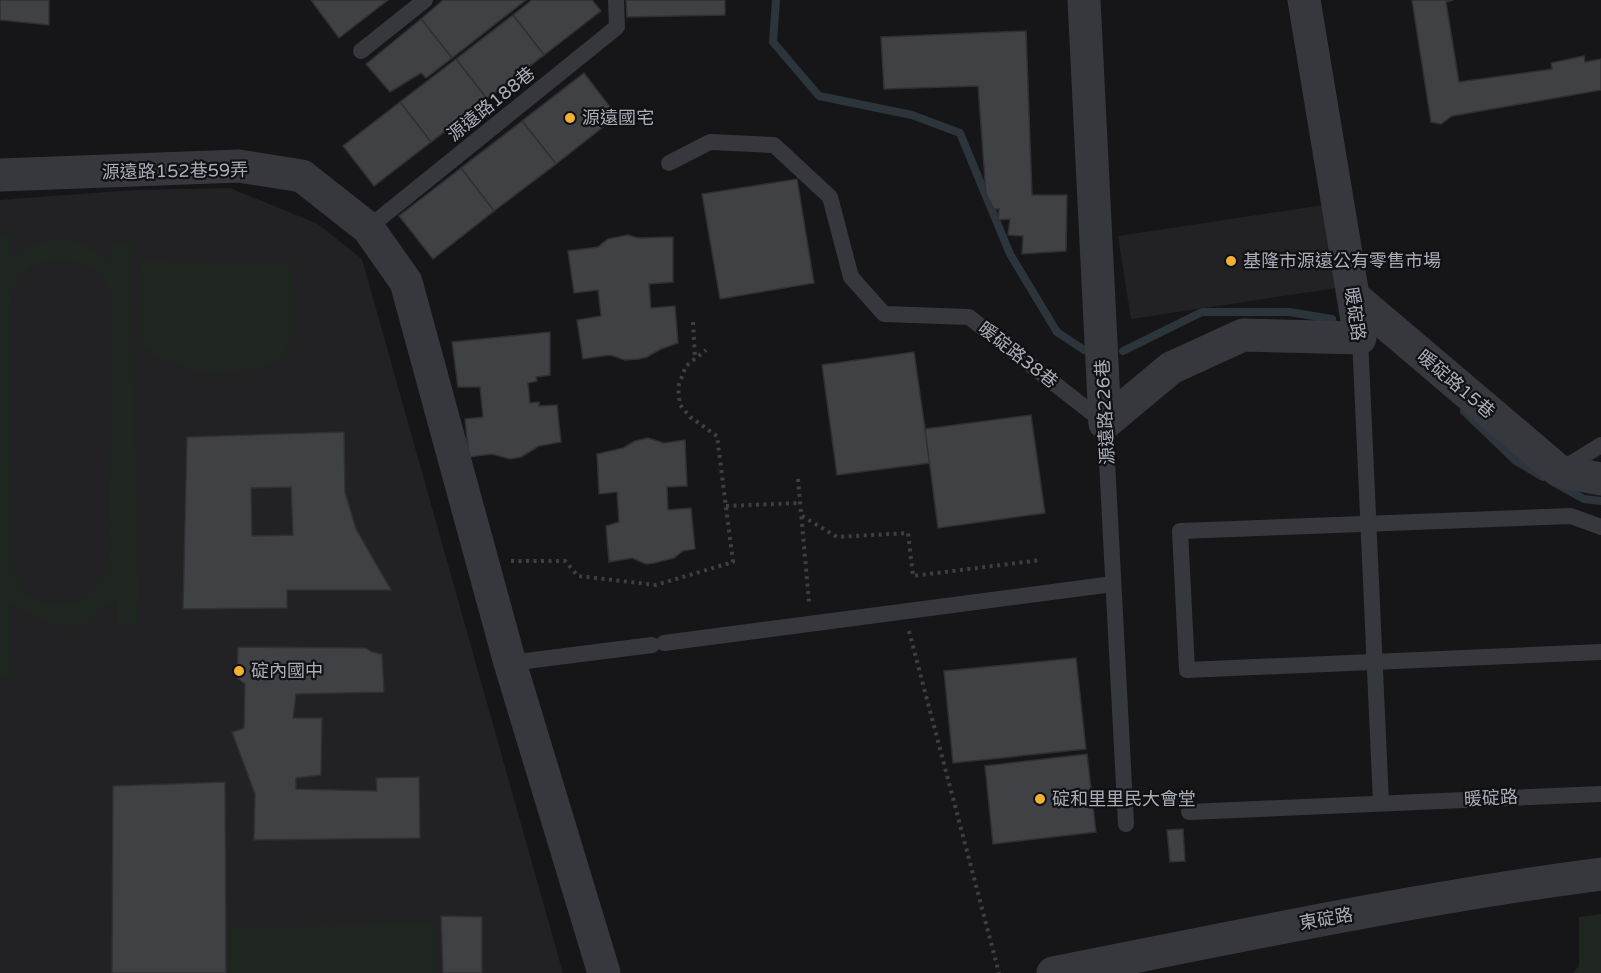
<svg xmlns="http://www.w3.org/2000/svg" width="1601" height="973" font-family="'Varela Round','Noto Sans TC',sans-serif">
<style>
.built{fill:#222225}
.green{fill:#1e261f;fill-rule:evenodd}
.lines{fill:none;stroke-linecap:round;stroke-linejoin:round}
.stream{stroke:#2c353c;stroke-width:8}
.building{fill:#404145;stroke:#303034;stroke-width:1.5;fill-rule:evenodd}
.path{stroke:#3d3f44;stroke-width:4;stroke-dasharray:3 4.5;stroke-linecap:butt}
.lane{stroke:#37383d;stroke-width:16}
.street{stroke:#37383d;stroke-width:33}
.poi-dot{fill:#f2b134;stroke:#111113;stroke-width:2}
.labels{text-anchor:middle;stroke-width:4.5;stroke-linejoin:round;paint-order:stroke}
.street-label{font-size:18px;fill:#a8adb8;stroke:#111113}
.poi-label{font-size:18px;fill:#a8adb8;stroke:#111113;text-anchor:start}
</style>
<rect width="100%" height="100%" fill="#161618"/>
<g class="built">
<path d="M230 188 318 224 362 259 563 973H0V200L133 190Z"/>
<path d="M1330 204 1343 287 1131 319 1118 236Z"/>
</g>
<g class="green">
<path d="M0 235H12V261C20 256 27 249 35 245 65 229 90 245 112 264L111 242 131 243 139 625H118L117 598C112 602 106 605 101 609 96 613 93 619 87 622 62 635 33 616 11 604L13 677H0ZM64 260C93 266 101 270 112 299L109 568C102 579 96 590 86 598 72 609 36 606 24 592 20 586 17 577 13 571L11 292C22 267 38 261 64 260Z"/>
<path d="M141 261 292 264 293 339 280 360 257 369 224 372 190 370 157 357 139 341Z"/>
<path d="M1601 914V973H1573L1579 966V917Z"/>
<path d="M436 923V973H228V928Z"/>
</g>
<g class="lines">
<g class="stream">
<path d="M776 0 773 42 819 96 912 115 960 133 1010 254 1057 332 1084 350"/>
<path d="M1123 351 1202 312H1289L1332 319"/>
<path d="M1464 411 1516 461 1543 477"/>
<path d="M1557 484 1584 499 1601 501"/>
</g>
</g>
<g class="building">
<path d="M0 0H49V25L0 20Z"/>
<path d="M311 0H388L339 38Z"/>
<path d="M443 0H526L452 58 421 19Z"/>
<path d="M532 0H592L601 11 544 55 513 15Z"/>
<path d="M626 0H725V15L627 17Z"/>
<path d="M1412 0H1453L1446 2 1459 82 1552 69 1551 63 1584 56 1585 62 1601 59V90L1452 116 1441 124 1431 122Z"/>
<path d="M513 15 544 55 487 99 456 59Z"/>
<path d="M421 19 452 58 426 78 421 73 390 92 366 64Z"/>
<path d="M1026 31 1032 195H1067L1066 251 1022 254 1023 236 1008 235 1010 219 998 220 999 209H994L986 194 978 86 884 89 881 37Z"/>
<path d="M456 59 487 99 431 142 400 102Z"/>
<path d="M584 73 617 116 556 164 522 121Z"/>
<path d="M400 102 431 142 374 186 343 146Z"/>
<path d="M522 121 556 164 494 211 461 168Z"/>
<path d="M461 168 494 211 433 259 399 216Z"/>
<path d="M797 179 814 283 720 299 702 194Z"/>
<path d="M628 235 638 238 673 237V282L649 284 651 308 675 306 678 343 661 349 647 357 639 359 625 360 610 355 583 359 577 320 601 316 598 290 574 293 568 251 598 247 608 239Z"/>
<path d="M550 332V375L536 377 537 381 528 383 530 403 539 402V406L557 405 561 442 539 446 521 457 510 459 492 454 469 457 465 419 483 417 480 387H458L452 342Z"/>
<path d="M914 352 930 463 837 475 822 365Z"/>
<path d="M1031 415 1045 513 938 528 925 429Z"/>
<path d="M344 432 345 492 356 529 391 590H287V608L183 609 187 437ZM291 487 293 535 252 536 251 488Z"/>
<path d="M648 438 664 443 685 440 687 486 667 487 668 510 691 508 695 549 683 551 674 558 654 563 646 564 632 558 609 562 606 526 619 522 617 492 599 494 597 454 623 448 635 441Z"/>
<path d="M238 647 366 648 372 652 382 654 384 692 296 694 293 718H322L321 775 296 778V789L377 791 376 778 419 777 420 838 254 840 255 794 232 732 244 728 245 684 237 678Z"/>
<path d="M1076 658 1086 749 953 763 944 671Z"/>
<path d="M1087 754 1096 832 993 844 985 766Z"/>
<path d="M225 782 226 973H112L113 786Z"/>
<path d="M1183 829 1185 861 1170 862 1167 830Z"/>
<path d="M441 916 482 917V973H443Z"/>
</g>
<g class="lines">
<g class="path">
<path d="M693 322 695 358"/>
<path d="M798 479 809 602"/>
<path d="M726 506 800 503"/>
<path d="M802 516 837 537 908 533 913 576 1041 560"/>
<path d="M511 561H565L578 576 656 585 733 562 717 436 690 417 680 405 678 387 686 366 706 350"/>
<path d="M909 631 999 973"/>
</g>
<g class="lane">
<path d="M361 51 425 0"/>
<path d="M669 163 710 142 774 145 830 197 851 277 884 314 969 317 1105 423 1126 824"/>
<path d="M368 228 617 27 616 0"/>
<path d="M1360 338 1381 803"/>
<path d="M1562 469 1601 445"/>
<path d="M1601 527 1571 516 1180 531 1187 670 1601 652"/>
<path d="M664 643 1113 584"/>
<path d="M510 663 652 645"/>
<path d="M1189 812 1601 794"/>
</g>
<g class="street">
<path d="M1084 0 1105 423"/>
<path d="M0 175 239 166 302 176 368 228 406 282 510 663 604 973"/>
<path d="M1353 296 1559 471 1601 479"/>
<path d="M1105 423 1171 368 1243 335 1360 338 1304 0"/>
<path d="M1053 973C1235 937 1417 898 1601 874"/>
</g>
</g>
<g class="poi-dot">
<circle cx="570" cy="118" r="6"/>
<circle cx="1231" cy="261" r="6"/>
<circle cx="239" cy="671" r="6"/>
<circle cx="1040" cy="799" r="6"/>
</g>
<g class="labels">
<g class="street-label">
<text transform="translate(491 104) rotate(-39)" y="6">源遠路188巷</text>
<text transform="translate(175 171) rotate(-1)" y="6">源遠路152巷59弄</text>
<text transform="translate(1355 314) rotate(82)" y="6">暖碇路</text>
<text transform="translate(1018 355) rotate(38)" y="6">暖碇路38巷</text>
<text transform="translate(1456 384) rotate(40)" y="6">暖碇路15巷</text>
<text transform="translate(1105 412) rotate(-93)" y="6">源遠路226巷</text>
<text transform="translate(1491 798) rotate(-3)" y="6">暖碇路</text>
<text transform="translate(1326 919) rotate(-10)" y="6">東碇路</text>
</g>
<g class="poi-label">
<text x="582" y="124">源遠國宅</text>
<text x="1243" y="267">基隆市源遠公有零售市場</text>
<text x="251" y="677">碇內國中</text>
<text x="1052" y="805">碇和里里民大會堂</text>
</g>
</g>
</svg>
